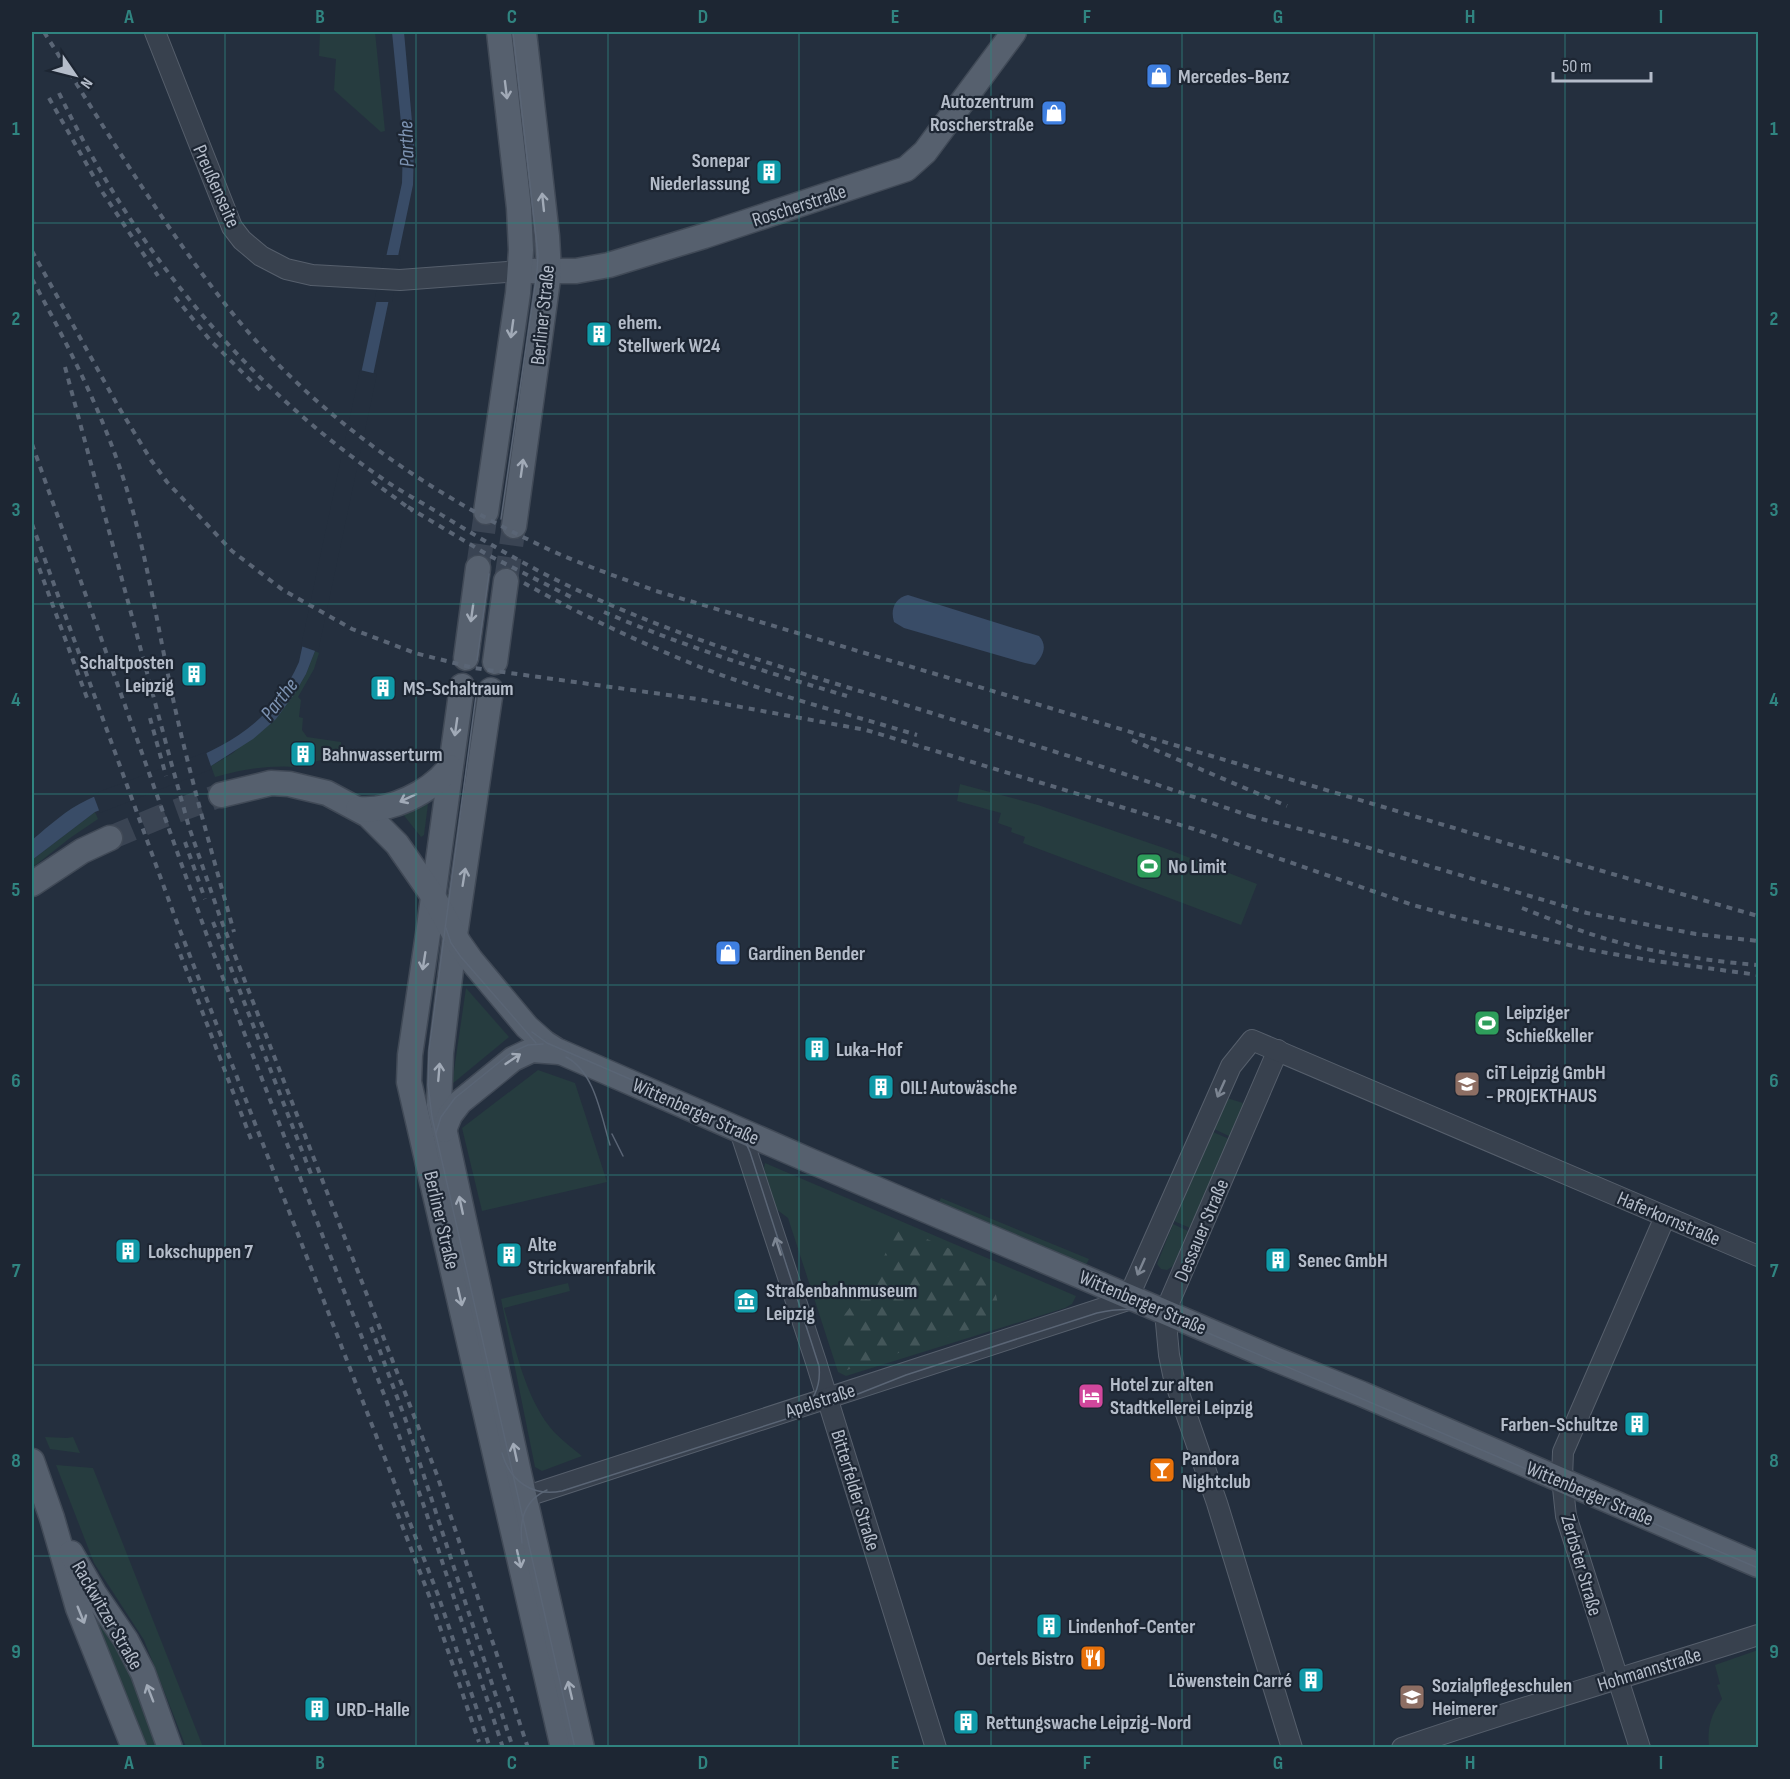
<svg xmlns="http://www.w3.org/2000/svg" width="1790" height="1779" font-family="'Sofia Sans Condensed',sans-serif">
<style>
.green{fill:#263c3f;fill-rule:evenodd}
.forest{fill:url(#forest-firs)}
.water{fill:#394c67}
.pier{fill:#242f3e}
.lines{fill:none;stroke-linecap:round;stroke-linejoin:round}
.major-tunnel{stroke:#3a4453;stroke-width:24;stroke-dasharray:24 12;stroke-linecap:butt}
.minor-casing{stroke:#565f6c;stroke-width:22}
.major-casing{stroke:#414a57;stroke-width:27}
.minor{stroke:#38414e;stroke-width:20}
.major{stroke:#56606e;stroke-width:24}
.tram{stroke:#5a6575;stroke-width:1.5}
.rail{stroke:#5a6575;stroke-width:4;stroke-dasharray:6 6;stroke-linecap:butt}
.oneway{stroke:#a1aab7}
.oneway2{stroke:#7c8592}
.grid{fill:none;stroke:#308480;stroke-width:1.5;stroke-opacity:0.55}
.labels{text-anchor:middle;stroke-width:4.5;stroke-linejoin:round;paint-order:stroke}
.poi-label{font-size:20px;font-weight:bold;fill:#b4bcc9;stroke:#1d2633;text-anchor:start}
.street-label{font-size:20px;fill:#b4bcc9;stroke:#1d2633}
.water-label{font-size:21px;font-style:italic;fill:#7c92b1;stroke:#1d2633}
.neatline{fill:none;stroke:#308480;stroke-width:2}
.grid-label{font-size:20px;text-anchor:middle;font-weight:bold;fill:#308480}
</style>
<defs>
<pattern id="forest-firs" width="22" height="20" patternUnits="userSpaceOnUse" patternTransform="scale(1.5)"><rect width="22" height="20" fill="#263c3f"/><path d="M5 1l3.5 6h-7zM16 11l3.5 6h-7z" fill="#435659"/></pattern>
</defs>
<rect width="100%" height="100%" fill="#242f3e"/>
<g class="green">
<path d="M320 32H375L385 131 381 132 334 90 336 59 319 56Z"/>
<path d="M315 651 319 653 314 669 298 697 301 700 299 717 303 718 302 730 307 737 341 742 342 755 301 765 298 767C269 765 244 769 215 777L211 766 233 753 295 693 306 674ZM304 744 312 749 313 754 307 762 302 763 294 757 295 748Z"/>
<path d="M960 784 1038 805 1167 849 1257 884 1241 925 1023 843 1025 837 1011 832 1012 828 998 823 1001 813 957 801Z"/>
<path d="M428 804 424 835 421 837 402 813Z"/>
<path d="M95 812 98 819 70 838 32 868V860Z"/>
<path d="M466 988 509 1037 452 1084Z"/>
<path d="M538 1070 575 1083 607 1182 482 1211 462 1128Z"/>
<path d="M1227 1098 1243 1103 1242 1110 1231 1137 1214 1129Z"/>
<path d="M1213 1132 1229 1139 1190 1228 1174 1221Z"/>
<path d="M765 1163 1076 1296 1072 1304 1065 1308 846 1376 838 1372 788 1218 776 1209 764 1168Z"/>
<path d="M941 1198 1089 1259 1086 1265 939 1202Z"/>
<path d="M1173 1224 1188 1231 1173 1266 1167 1270 1161 1269 1157 1264Z"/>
<path d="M568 1283 570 1291 504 1308C516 1349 525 1399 554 1432 563 1441 573 1449 582 1456L542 1471 535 1467 501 1299Z"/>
<path d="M45 1437 67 1438 73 1437 80 1453 50 1449Z"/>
<path d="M56 1465 93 1468 203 1747H186L144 1640 94 1563Z"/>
<path d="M83 1594 87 1595C102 1615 116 1635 128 1657 144 1685 153 1717 164 1747H141L88 1617 81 1598Z"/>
<path d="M1758 1650V1747H1709C1707 1728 1711 1714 1722 1699L1717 1685 1720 1684 1715 1665Z"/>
</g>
<path class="forest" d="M894 1225 990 1266 1001 1319 847 1370 839 1348V1322L876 1273 887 1250Z"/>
<g class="water">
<path d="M392 32H404L414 144 413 185 315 651 306 674 295 693 276 719 253 739 211 766 95 812 32 860V840C50 825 66 810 87 800 101 793 116 789 130 783 202 756 265 739 299 662L402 183 403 143Z"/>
<path d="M908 595 1039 636C1048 646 1043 656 1035 665L1025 663 904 628 894 622C890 609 895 598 908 595Z"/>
</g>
<g class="pier">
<path d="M384 255H401L392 302H374Z"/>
<path d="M360 370 377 374 318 652 301 646Z"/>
<path d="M206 752 212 769 100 813 93 794Z"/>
</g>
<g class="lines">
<g class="major-tunnel">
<path d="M478 568 486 512"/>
<path d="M506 581 514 526"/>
<path d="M110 838 160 817 221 795"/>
</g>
<defs>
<g id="minor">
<path d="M155 32 232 227 242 240 261 256 286 269 312 275 400 280 520 271"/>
<path d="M1278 1050 1165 1312 1169 1355 1174 1379 1217 1503 1292 1748"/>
<path d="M740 1131 816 1362 936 1748"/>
<path d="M1129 1296 1231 1066 1252 1040 1758 1256"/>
<path d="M512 1501 1134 1298"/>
<path d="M1402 1748C1520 1707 1640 1673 1758 1635"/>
<path d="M1640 1748 1566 1516 1562 1478 1563 1452 1665 1217"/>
</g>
<g id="major">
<path d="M520 271H576L609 265 704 236 906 169 925 152 1014 32"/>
<path d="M486 512 518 293 521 250 519 208 499 32"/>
<path d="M514 526 549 272 547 236 524 32"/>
<path d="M466 658 478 568"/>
<path d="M495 662 506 581"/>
<path d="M462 686 429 927 410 1055 409 1082 563 1748"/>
<path d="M491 690 455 935 441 1053 439 1105 519 1473 582 1748"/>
<path d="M221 795 271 783 289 784 327 793 368 815 397 844 433 896 459 943 471 960 527 1027 545 1043 556 1050 806 1159 1275 1359 1362 1394 1758 1565"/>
<path d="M358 809C390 812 430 793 450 767"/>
<path d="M32 884 82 851 110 838"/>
<path d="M444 1130 450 1115 460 1102 513 1059 532 1050 559 1052"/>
<path d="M32 1461 52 1518 78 1608 134 1748"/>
<path d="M71 1553 94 1593 126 1640 143 1673 170 1748"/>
</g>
</defs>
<use href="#minor" class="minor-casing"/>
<use href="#major" class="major-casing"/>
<use href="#minor" class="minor"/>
<use href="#major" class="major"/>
<g class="tram">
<path d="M501 519 537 272 538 255 513 32"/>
<path d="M477 660 489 574"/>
<path d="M477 688 429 1050 428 1085 432 1117 575 1748"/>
<path d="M446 928 451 943 461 957 536 1043"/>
<path d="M532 1032 547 1043 722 1119C736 1127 744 1137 750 1152L819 1366C821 1385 815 1400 800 1412"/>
<path d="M566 1057C595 1072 601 1116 610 1145"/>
<path d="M436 1133 441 1117 455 1098 512 1052 528 1045 543 1044"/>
<path d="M612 1134 623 1156"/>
<path d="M502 1453C510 1481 532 1497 562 1491L830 1405 906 1375 1097 1313C1124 1307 1147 1309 1173 1318L1758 1568"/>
<path d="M522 1543C519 1520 525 1500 547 1490"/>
</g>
<g class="rail">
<path d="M44 32C101 122 156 215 222 300 309 413 430 496 559 554 591 568 624 579 656 591L1481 836 1758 916"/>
<path d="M59 93C133 247 242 382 383 479 403 493 425 504 445 517 491 545 537 572 586 594 686 640 791 670 896 702 1016 739 1137 777 1256 818"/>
<path d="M49 98 103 193 158 276"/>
<path d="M32 251 118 406 151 460 167 482 232 551 283 590 352 629 415 653 474 668 697 699 866 730 1194 829 1413 905 1452 916 1585 949 1648 960 1758 975"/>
<path d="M32 279C69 347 104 415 127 490 148 561 159 635 175 708 192 783 213 857 234 932"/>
<path d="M175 297 210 340 260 390"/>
<path d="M65 367 171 762 189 827 220 917 437 1475 528 1748"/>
<path d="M32 444 211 947 390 1410 426 1512 503 1748"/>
<path d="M372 481 413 511"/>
<path d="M408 507 488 555 571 597"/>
<path d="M32 524 176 920 438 1595 490 1748"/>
<path d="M35 557 87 698"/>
<path d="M524 583C581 615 639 642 700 667 770 694 845 713 917 735"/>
<path d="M604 612C683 646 765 672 847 696"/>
<path d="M150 718 166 776"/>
<path d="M1132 740 1287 806"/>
<path d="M1250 816 1346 841 1587 913 1696 934 1758 941"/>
<path d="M185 842 205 899"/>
<path d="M1522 908C1548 918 1574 929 1600 937 1649 952 1707 961 1758 965"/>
<path d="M213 922 313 1179"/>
<path d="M176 943 251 1139"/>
<path d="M371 1327 406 1421 513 1748"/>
<path d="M393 1502 430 1598 479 1742"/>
</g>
</g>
<defs><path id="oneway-shaft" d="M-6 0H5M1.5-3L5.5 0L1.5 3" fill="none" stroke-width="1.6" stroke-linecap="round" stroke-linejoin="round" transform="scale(1.5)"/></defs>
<g class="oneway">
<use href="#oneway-shaft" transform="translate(506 90) rotate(83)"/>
<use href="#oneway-shaft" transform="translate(543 202) rotate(-96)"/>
<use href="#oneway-shaft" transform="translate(512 329) rotate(98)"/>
<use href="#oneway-shaft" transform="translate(522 468) rotate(-82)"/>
<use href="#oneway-shaft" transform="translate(472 613) rotate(98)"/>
<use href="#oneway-shaft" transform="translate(456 727) rotate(98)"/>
<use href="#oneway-shaft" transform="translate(408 798) rotate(155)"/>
<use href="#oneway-shaft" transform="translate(464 877) rotate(-81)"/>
<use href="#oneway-shaft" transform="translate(424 961) rotate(99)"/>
<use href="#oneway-shaft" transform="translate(513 1059) rotate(-34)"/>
<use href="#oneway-shaft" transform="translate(439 1072) rotate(-85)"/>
<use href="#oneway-shaft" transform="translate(461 1205) rotate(-102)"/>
<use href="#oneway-shaft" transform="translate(460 1297) rotate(77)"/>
<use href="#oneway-shaft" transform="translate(515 1452) rotate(-102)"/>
<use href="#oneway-shaft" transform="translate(519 1559) rotate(77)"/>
<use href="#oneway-shaft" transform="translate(81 1615) rotate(68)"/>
<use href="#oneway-shaft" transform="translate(570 1690) rotate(-103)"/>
<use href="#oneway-shaft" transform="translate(150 1693) rotate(-111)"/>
</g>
<g class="oneway2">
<use href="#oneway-shaft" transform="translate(1221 1089) rotate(114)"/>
<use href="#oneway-shaft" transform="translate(778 1246) rotate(-108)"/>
<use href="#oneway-shaft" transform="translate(1141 1267) rotate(114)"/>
</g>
<path class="grid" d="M225 32V1748M416 32V1748M608 32V1748M799 32V1748M991 32V1748M1182 32V1748M1374 32V1748M1565 32V1748M32 223H1758M32 414H1758M32 604H1758M32 794H1758M32 985H1758M32 1175H1758M32 1365H1758M32 1556H1758"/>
<defs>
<symbol id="shop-square" viewBox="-11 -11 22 22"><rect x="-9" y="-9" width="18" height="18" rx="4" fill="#3f7fe0" stroke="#1d2633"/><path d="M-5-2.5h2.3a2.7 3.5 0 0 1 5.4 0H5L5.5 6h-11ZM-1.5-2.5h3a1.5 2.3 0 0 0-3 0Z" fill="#fff"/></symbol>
<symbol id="building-square" viewBox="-11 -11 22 22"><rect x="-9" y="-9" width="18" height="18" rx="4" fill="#0f9aa8" stroke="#1d2633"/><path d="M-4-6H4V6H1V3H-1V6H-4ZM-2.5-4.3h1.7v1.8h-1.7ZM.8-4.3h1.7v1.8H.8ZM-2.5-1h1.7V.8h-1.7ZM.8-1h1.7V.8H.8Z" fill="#fff"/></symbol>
<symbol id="stadium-square" viewBox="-11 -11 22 22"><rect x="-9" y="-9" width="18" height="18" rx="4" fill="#2e9e5b" stroke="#1d2633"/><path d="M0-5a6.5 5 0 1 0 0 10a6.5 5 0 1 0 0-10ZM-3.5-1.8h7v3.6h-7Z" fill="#fff"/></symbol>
<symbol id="school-square" viewBox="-11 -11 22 22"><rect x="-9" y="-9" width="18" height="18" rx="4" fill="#8d6e63" stroke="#1d2633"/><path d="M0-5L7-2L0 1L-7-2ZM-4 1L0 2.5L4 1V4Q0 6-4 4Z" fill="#fff"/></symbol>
<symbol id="museum-square" viewBox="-11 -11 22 22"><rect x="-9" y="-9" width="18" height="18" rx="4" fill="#0f9aa8" stroke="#1d2633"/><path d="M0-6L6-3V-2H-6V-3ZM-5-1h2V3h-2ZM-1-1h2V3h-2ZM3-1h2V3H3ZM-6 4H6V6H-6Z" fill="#fff"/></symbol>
<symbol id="hotel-square" viewBox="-11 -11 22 22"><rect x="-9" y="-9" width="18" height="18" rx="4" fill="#d1479c" stroke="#1d2633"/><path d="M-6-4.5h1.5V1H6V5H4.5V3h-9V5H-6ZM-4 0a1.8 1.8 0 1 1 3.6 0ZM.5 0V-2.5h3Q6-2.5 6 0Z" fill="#fff"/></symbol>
<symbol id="bar-square" viewBox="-11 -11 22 22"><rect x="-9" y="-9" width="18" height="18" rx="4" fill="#e8710a" stroke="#1d2633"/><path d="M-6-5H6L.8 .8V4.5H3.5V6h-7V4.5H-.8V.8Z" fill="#fff"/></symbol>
<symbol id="restaurant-square" viewBox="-11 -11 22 22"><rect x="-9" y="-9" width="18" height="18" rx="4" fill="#e8710a" stroke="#1d2633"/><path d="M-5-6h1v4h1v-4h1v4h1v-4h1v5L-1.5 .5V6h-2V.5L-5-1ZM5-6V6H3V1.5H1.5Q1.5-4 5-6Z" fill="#fff"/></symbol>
</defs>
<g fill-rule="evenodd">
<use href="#shop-square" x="1144" y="61" width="30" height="30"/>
<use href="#shop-square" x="1039" y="98" width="30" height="30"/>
<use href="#building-square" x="754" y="157" width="30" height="30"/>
<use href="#building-square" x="584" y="319" width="30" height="30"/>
<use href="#building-square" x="179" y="659" width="30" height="30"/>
<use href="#building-square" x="368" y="673" width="30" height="30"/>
<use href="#building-square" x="288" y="739" width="30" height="30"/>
<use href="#stadium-square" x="1134" y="851" width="30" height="30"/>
<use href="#shop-square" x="713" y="938" width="30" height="30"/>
<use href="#stadium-square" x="1472" y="1008" width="30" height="30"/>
<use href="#building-square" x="802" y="1034" width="30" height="30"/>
<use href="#school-square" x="1452" y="1069" width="30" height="30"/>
<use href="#building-square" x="866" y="1072" width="30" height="30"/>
<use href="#building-square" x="113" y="1236" width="30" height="30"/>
<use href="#building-square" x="494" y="1240" width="30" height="30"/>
<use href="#building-square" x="1263" y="1245" width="30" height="30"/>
<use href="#museum-square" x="731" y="1286" width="30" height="30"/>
<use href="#hotel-square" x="1076" y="1381" width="30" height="30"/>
<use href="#building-square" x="1622" y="1409" width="30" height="30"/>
<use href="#bar-square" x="1147" y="1455" width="30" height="30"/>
<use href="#building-square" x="1034" y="1611" width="30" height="30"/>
<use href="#restaurant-square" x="1078" y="1643" width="30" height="30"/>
<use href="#building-square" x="1296" y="1665" width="30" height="30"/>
<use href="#school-square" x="1397" y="1682" width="30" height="30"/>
<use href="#building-square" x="302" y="1694" width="30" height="30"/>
<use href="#building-square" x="951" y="1707" width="30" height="30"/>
</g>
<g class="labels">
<g class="poi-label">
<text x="1178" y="83">Mercedes-Benz</text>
<text x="1034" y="108" text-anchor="end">Autozentrum<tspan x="1034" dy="23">Roscherstraße</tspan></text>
<text x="750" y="167" text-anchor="end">Sonepar<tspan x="750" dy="23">Niederlassung</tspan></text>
<text x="618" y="329">ehem.<tspan x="618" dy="23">Stellwerk W24</tspan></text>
<text x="174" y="669" text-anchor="end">Schaltposten<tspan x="174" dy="23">Leipzig</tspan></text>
<text x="403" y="695">MS-Schaltraum</text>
<text x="322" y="761">Bahnwasserturm</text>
<text x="1168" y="873">No Limit</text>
<text x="748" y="960">Gardinen Bender</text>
<text x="1506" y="1019">Leipziger<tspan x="1506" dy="23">Schießkeller</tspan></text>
<text x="836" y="1056">Luka-Hof</text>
<text x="1486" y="1079">ciT Leipzig GmbH<tspan x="1486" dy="23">- PROJEKTHAUS</tspan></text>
<text x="900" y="1094">OIL! Autowäsche</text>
<text x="528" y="1251">Alte<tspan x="528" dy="23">Strickwarenfabrik</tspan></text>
<text x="148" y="1258">Lokschuppen 7</text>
<text x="1298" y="1267">Senec GmbH</text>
<text x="766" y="1297">Straßenbahnmuseum<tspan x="766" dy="23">Leipzig</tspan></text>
<text x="1110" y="1391">Hotel zur alten<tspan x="1110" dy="23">Stadtkellerei Leipzig</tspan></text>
<text x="1618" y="1431" text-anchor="end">Farben-Schultze</text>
<text x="1182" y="1465">Pandora<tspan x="1182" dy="23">Nightclub</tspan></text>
<text x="1068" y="1633">Lindenhof-Center</text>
<text x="1074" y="1665" text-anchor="end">Oertels Bistro</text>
<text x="1292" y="1687" text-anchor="end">Löwenstein Carré</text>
<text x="1432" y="1692">Sozialpflegeschulen<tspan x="1432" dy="23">Heimerer</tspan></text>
<text x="336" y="1716">URD-Halle</text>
<text x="986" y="1729">Rettungswache Leipzig-Nord</text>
</g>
<g class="street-label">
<text transform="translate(217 186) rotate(66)" y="7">Preußenseite</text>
<text transform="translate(799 205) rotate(-18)" y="7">Roscherstraße</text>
<text transform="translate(542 315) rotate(-84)" y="7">Berliner Straße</text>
<text transform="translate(696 1111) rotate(24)" y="7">Wittenberger Straße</text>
<text transform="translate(1669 1218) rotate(23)" y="7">Haferkornstraße</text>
<text transform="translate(442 1220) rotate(77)" y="7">Berliner Straße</text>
<text transform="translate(1201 1230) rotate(-67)" y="7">Dessauer Straße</text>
<text transform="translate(1143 1302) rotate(23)" y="7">Wittenberger Straße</text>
<text transform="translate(820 1400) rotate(-18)" y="7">Apelstraße</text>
<text transform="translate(856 1490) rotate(73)" y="7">Bitterfelder Straße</text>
<text transform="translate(1590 1493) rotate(23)" y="7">Wittenberger Straße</text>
<text transform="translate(1582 1565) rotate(74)" y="7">Zerbster Straße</text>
<text transform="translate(108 1615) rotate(60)" y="7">Rackwitzer Straße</text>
<text transform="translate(1649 1669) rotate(-17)" y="7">Hohmannstraße</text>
</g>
<g class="water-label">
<text transform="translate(406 144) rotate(-92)" y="7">Parthe</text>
<text transform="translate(279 699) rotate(-52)" y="7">Parthe</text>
</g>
</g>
<rect width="1790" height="1779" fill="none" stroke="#1d2633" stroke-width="66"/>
<g transform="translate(75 75) rotate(125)" stroke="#1d2633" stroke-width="4.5" paint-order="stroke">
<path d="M0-4.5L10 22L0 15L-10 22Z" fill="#b4bcc9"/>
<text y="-9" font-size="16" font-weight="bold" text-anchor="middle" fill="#b4bcc9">N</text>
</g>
<path d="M1553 72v9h98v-9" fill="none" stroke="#b4bcc9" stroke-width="3"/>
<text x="1562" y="72" font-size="18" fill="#b4bcc9" stroke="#1d2633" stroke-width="4.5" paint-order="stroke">50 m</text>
<rect x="33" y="33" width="1724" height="1713" class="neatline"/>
<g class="grid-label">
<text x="129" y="23">A</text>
<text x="320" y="23">B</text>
<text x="512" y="23">C</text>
<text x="703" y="23">D</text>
<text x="895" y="23">E</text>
<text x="1087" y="23">F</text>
<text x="1278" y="23">G</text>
<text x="1470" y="23">H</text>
<text x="1661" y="23">I</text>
<text x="16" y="135">1</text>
<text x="1774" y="135">1</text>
<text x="16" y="325">2</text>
<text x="1774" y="325">2</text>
<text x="16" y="516">3</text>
<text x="1774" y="516">3</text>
<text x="16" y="706">4</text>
<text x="1774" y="706">4</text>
<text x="16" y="896">5</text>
<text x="1774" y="896">5</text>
<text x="16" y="1087">6</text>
<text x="1774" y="1087">6</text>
<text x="16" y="1277">7</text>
<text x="1774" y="1277">7</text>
<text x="16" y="1467">8</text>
<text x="1774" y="1467">8</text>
<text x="16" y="1658">9</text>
<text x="1774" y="1658">9</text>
<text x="129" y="1769">A</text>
<text x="320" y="1769">B</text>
<text x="512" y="1769">C</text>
<text x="703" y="1769">D</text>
<text x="895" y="1769">E</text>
<text x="1087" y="1769">F</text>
<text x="1278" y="1769">G</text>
<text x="1470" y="1769">H</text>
<text x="1661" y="1769">I</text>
</g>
</svg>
